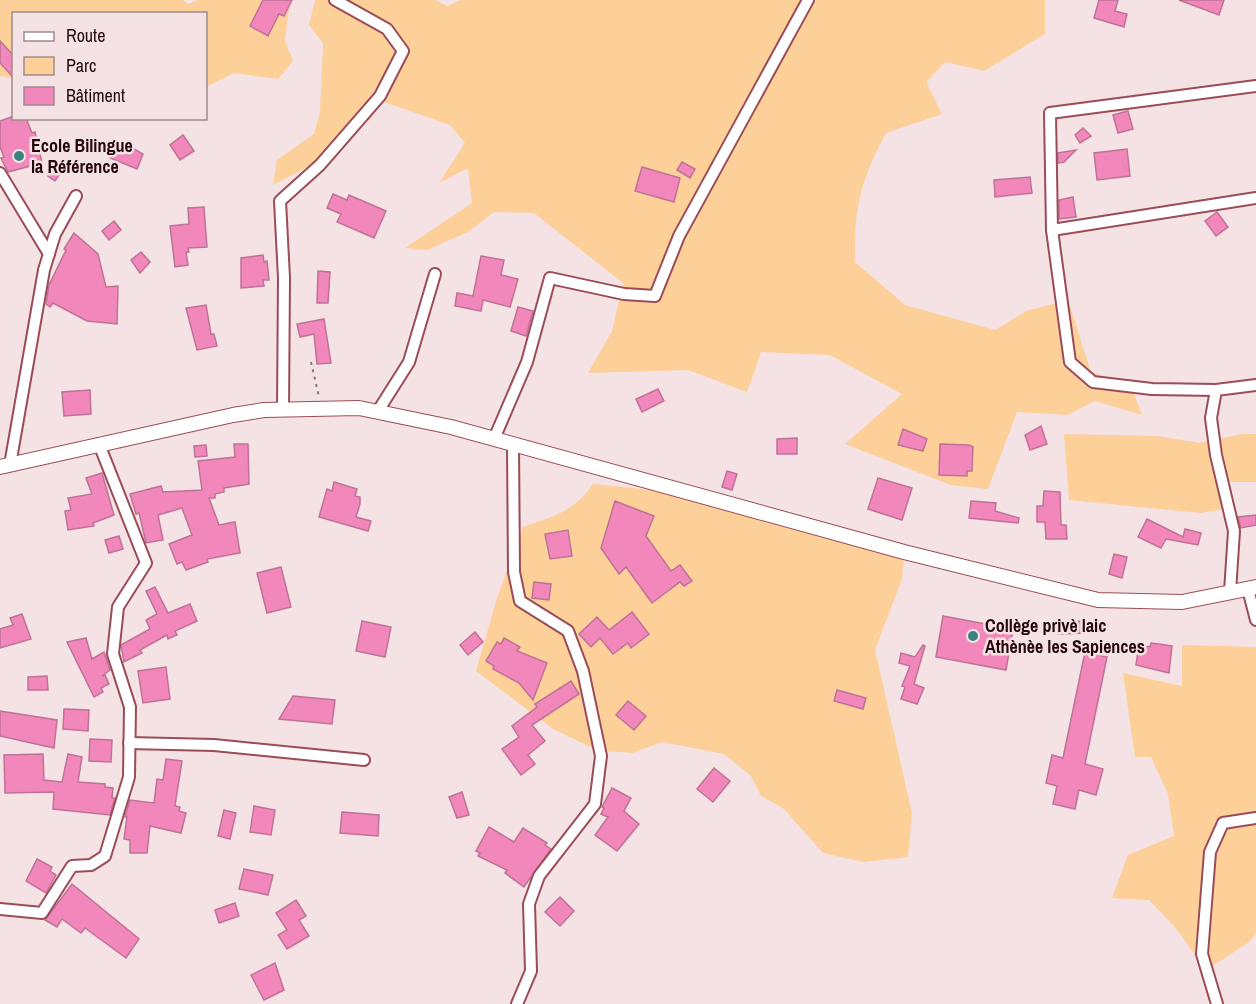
<svg xmlns="http://www.w3.org/2000/svg" width="1256" height="1004" font-family="'Archivo Narrow',sans-serif">
<style>
.green{fill:#fdcf99}
.building{fill:#f287bb;stroke:#bf7396;stroke-width:1.5}
.lines{fill:none;stroke-linecap:round;stroke-linejoin:round}
.minor-casing{stroke:#9b4c59;stroke-width:14}
.tertiary-casing{stroke:#9b4c59;stroke-width:16}
.path{stroke:#8f767a;stroke-width:2;stroke-dasharray:3 4.5;stroke-linecap:butt}
.minor{stroke:#fff;stroke-width:10}
.tertiary{stroke:#fff;stroke-width:14}
.poi-dot{fill:#3b8380;stroke:#f5e2e4;stroke-width:2}
.labels{text-anchor:middle;stroke-width:5;stroke-linejoin:round;paint-order:stroke}
.poi-label{font-size:18px;font-weight:bold;fill:#24060c;stroke:#f5e2e4;text-anchor:start}
</style>
<rect width="100%" height="100%" fill="#f5e2e4"/>
<g class="green">
<path d="M0 0H183L188 4 198 0H290L285 41 293 61 278 79 234 73 206 87V14H14L13 78 0 76Z"/>
<path d="M315 0H435L447 6 461 0H1045V34L984 71 945 62 926 82 942 114 886 133C860 182 854 207 855 262L905 305 995 330 1026 311 1068 300 1091 372 1130 384 1142 415 1095 401 1067 415 1017 412 988 489 951 485 845 444 902 394 830 355 761 352 747 392 688 370 588 373 612 331 623 283 534 213 494 212 468 232 427 250 405 248 472 203 468 168 439 183 465 143 450 125 381 101 370 120 347 124 313 164 273 185 277 160 314 134 320 112 323 43 309 25Z"/>
<path d="M1064 434 1158 436 1199 443 1242 434H1256V482H1224V509L1200 513 1069 500Z"/>
<path d="M593 484 682 493 904 552 902 579 875 650 912 813 908 857 863 862 823 853 784 809 761 796 751 776 724 754 662 742 632 753 597 750 553 729 476 671 497 598 523 527C554 516 574 512 593 484Z"/>
<path d="M1182 645 1256 647V933L1249 942 1206 970 1174 926 1149 900 1112 898 1128 855 1174 836 1168 794 1151 757H1135L1123 673 1182 686Z"/>
</g>
<g class="building">
<path d="M263 0H292L284 16 279 14 268 36 250 26Z"/>
<path d="M1099 0H1118L1115 11 1127 14 1124 27 1094 18Z"/>
<path d="M1179 0H1224L1219 15Z"/>
<path d="M0 41 14 56V78L0 63Z"/>
<path d="M1128 111 1133 129 1118 133 1113 115Z"/>
<path d="M14 116V118H26L32 133 35 132 42 163 8 172 1 158 4 157 0 147V121Z"/>
<path d="M1083 128 1091 136 1080 143 1075 135Z"/>
<path d="M183 135 194 151 180 160 170 145Z"/>
<path d="M120 141 143 154 137 169 110 158Z"/>
<path d="M1127 149 1130 176 1097 180 1094 153Z"/>
<path d="M1076 150 1064 162 1058 163V153Z"/>
<path d="M56 160 65 166 55 181 48 176V172Z"/>
<path d="M682 162 695 169 690 178 677 170Z"/>
<path d="M642 167 680 178 674 202 635 191Z"/>
<path d="M1030 177 1032 193 995 197 994 180Z"/>
<path d="M333 194 347 200 349 195 386 211 374 238 337 222 341 214 327 208Z"/>
<path d="M1073 197 1076 217 1059 219V200Z"/>
<path d="M204 207 207 247 188 248 189 252H186L188 265 175 267 170 226 189 224 188 208Z"/>
<path d="M1217 212 1228 227 1216 236 1205 221Z"/>
<path d="M114 221 121 230 109 240 102 231Z"/>
<path d="M74 233 98 254 106 287 118 286 117 324 87 321 53 303 50 307 46 304 49 285 66 250 64 249Z"/>
<path d="M141 252 150 262 140 273 131 260Z"/>
<path d="M263 255 264 262 267 261 269 280H263L264 286 241 288V258Z"/>
<path d="M481 256 504 260 501 275 518 279 510 307 483 300 481 311 455 306 457 293 473 296Z"/>
<path d="M318 271 330 272 328 303H317Z"/>
<path d="M206 305 211 334H214L217 346 197 350 186 308Z"/>
<path d="M518 307 533 311 526 336 511 331Z"/>
<path d="M324 319 331 363 317 364 314 334 300 337 297 324Z"/>
<path d="M658 389 664 401 642 412 636 399Z"/>
<path d="M90 390 91 414 64 416 62 392Z"/>
<path d="M1041 426 1047 444 1030 450 1025 435Z"/>
<path d="M903 429 927 439 923 451 898 445Z"/>
<path d="M797 438V454H777V439Z"/>
<path d="M234 444H248L249 484 224 488V492L215 494V498H209L219 525 235 522 240 553 207 559 208 562 186 570 182 562 177 564 169 544 192 535 182 508 158 515 163 540 146 543 139 513 136 514 130 494 161 486 163 492 202 490 198 461 235 457Z"/>
<path d="M940 444 969 445 973 447 972 471H967V476L939 475Z"/>
<path d="M206 445 207 456 195 457 194 446Z"/>
<path d="M727 471 737 474 732 490 722 487Z"/>
<path d="M102 473 114 515 93 523 94 526 68 530 65 511 71 510 68 498 92 494 86 478Z"/>
<path d="M878 478 912 488 902 520 868 509Z"/>
<path d="M334 482 357 489 355 496 360 497V504L356 517 371 521 368 531 319 517 327 489 332 491Z"/>
<path d="M1044 491 1060 492 1061 525H1066L1067 539H1046L1045 522H1037V506H1043Z"/>
<path d="M615 501 654 516 646 536 671 571 680 565 692 581 684 586 680 582 652 603 626 567 619 574 601 548Z"/>
<path d="M971 501 996 503 995 511 1019 518 1018 523 969 518Z"/>
<path d="M1256 515V525L1241 528 1238 517Z"/>
<path d="M1147 519 1183 537 1185 529 1201 533 1198 545 1166 539 1161 548 1138 537Z"/>
<path d="M568 530 572 556 550 559 545 534Z"/>
<path d="M119 536 123 549 109 553 105 540Z"/>
<path d="M1114 554 1127 557 1122 578 1109 574Z"/>
<path d="M281 567 291 607 267 613 257 573Z"/>
<path d="M534 582 551 584 549 600 532 598Z"/>
<path d="M155 587 168 613 190 604 197 621 175 631 177 635 168 639 167 635 140 650 142 653 124 662 121 645 150 629 146 620 157 614 146 591Z"/>
<path d="M632 612 649 634 631 648 628 643 613 654 600 638 591 647 579 634 597 617 609 630Z"/>
<path d="M22 614 31 639 0 648V629L13 625 10 618Z"/>
<path d="M943 616 1013 629 1006 670 936 657Z"/>
<path d="M362 621 391 627 385 657 356 651Z"/>
<path d="M1086 621 1087 633 1058 634 1057 622Z"/>
<path d="M475 632 483 642 468 655 460 645Z"/>
<path d="M86 638 92 659 104 652 110 670 102 676 105 675 109 684 101 688 103 692 94 697 67 642Z"/>
<path d="M504 638 520 647 517 651 547 663 533 700 519 683 493 669 494 666 486 661 497 642 501 644Z"/>
<path d="M1151 643 1172 646 1169 673 1136 665 1139 645 1150 647Z"/>
<path d="M923 645 925 646 914 684 924 688 917 704 901 699 905 687 902 686 910 666 899 663 901 653 915 657Z"/>
<path d="M1085 652 1107 657 1085 764 1103 769 1096 795 1079 790 1075 809 1053 804 1057 786 1046 783 1052 755 1063 758Z"/>
<path d="M166 667 170 699 143 703 138 671Z"/>
<path d="M47 676 48 690H28V677Z"/>
<path d="M571 681 579 694 532 725 545 741 528 755 535 764 521 775 502 749 519 737 512 726 537 707 535 704Z"/>
<path d="M837 690 866 698 863 709 834 701Z"/>
<path d="M293 696 335 700 332 724 279 719Z"/>
<path d="M628 701 646 716 634 730 616 715Z"/>
<path d="M64 709 89 710 88 731 63 729Z"/>
<path d="M0 711 57 720 54 748 0 736Z"/>
<path d="M90 739 112 740 111 762 89 761Z"/>
<path d="M43 754 44 780 62 782 68 754 82 757 78 782 105 784V787L113 788 112 798H115L110 815 53 809 54 792 5 793 4 755Z"/>
<path d="M166 759 182 761 175 806 180 807 179 811 186 813 181 833 150 826 147 853H130V840L124 839 127 817H125L130 800 154 803 157 779 163 780Z"/>
<path d="M714 768 730 781 713 802 697 789Z"/>
<path d="M612 788 631 798 624 811 639 824 617 851 595 835 608 817 601 814 604 808 602 807Z"/>
<path d="M462 792 469 815 457 818 449 797Z"/>
<path d="M254 806 275 810 271 835 250 832Z"/>
<path d="M224 810 236 813 230 839 218 836Z"/>
<path d="M342 812 379 815 378 836 340 833Z"/>
<path d="M489 827 514 842 523 828 547 843 545 845 551 849 524 887 505 873 507 870 478 856 480 853 476 851Z"/>
<path d="M37 859 52 867 50 871 56 875 46 893 26 881Z"/>
<path d="M244 869 273 875 268 895 239 889Z"/>
<path d="M72 884 139 939 126 958 85 928 81 933 62 919 57 927 45 920Z"/>
<path d="M560 897 574 911 560 926 545 912Z"/>
<path d="M296 900 306 916 299 920 309 936 287 949 278 935 287 930 276 913Z"/>
<path d="M235 903 239 916 219 923 215 910Z"/>
<path d="M275 963 284 990 264 1000 251 975Z"/>
</g>
<g class="lines">
<defs>
<g id="minor">
<path d="M0 173 49 254"/>
<path d="M1052 230 1256 198"/>
<path d="M1216 390 1152 389 1093 382 1070 362 1052 230 1050 113 1256 86"/>
<path d="M283 409 284 278 280 201 320 165 380 96 403 51 387 29 335 0"/>
<path d="M378 411 409 362 435 274"/>
<path d="M494 439 527 362 550 278 624 294 655 296 679 236 808 0"/>
<path d="M513 445 514 572 520 601 568 631 583 671 601 756 595 804 539 876 529 904 531 971 517 1004"/>
<path d="M10 465 44 270 55 234 76 196"/>
<path d="M1248 589 1256 620"/>
<path d="M1230 592 1234 531 1216 455 1211 418 1216 390 1256 385"/>
<path d="M129 743 214 745 364 760"/>
<path d="M0 909 42 913 72 866 91 865 105 856 129 777 130 707 113 654 118 607 146 563 99 444"/>
<path d="M1217 1004 1202 954 1210 852 1223 823 1256 818"/>
</g>
<path id="tertiary" d="M0 467 233 415 264 410 359 408 451 427 904 552 1098 600 1182 602 1256 587"/>
</defs>
<use href="#minor" class="minor-casing"/>
<use href="#tertiary" class="tertiary-casing"/>
<path class="path" d="M311 362 319 397"/>
<use href="#minor" class="minor"/>
<use href="#tertiary" class="tertiary"/>
</g>
<g class="poi-dot">
<circle cx="19" cy="156" r="6"/>
<circle cx="973" cy="636" r="6"/>
</g>
<g class="labels">
<g class="poi-label">
<text x="31" y="152">Ecole Bilingue<tspan x="31" dy="21">la Référence</tspan></text>
<text x="985" y="632">Collège privè laic<tspan x="985" dy="21">Athènèe les Sapiences</tspan></text>
</g>
</g>
<rect x="12" y="12" width="195" height="108" fill="#f5e2e4" stroke="#a18a8e" stroke-width="1.5"/>
<rect x="24" y="32" width="30" height="9" fill="#ffffff" stroke="#a18a8e" stroke-width="1.5"/>
<text x="66" y="42" font-size="18" fill="#24060c">Route</text>
<rect x="24" y="57" width="30" height="18" fill="#fdcf99" stroke="#a18a8e" stroke-width="1.5"/>
<text x="66" y="72" font-size="18" fill="#24060c">Parc</text>
<rect x="24" y="87" width="30" height="18" fill="#f287bb" stroke="#a18a8e" stroke-width="1.5"/>
<text x="66" y="102" font-size="18" fill="#24060c">Bâtiment</text>
</svg>
